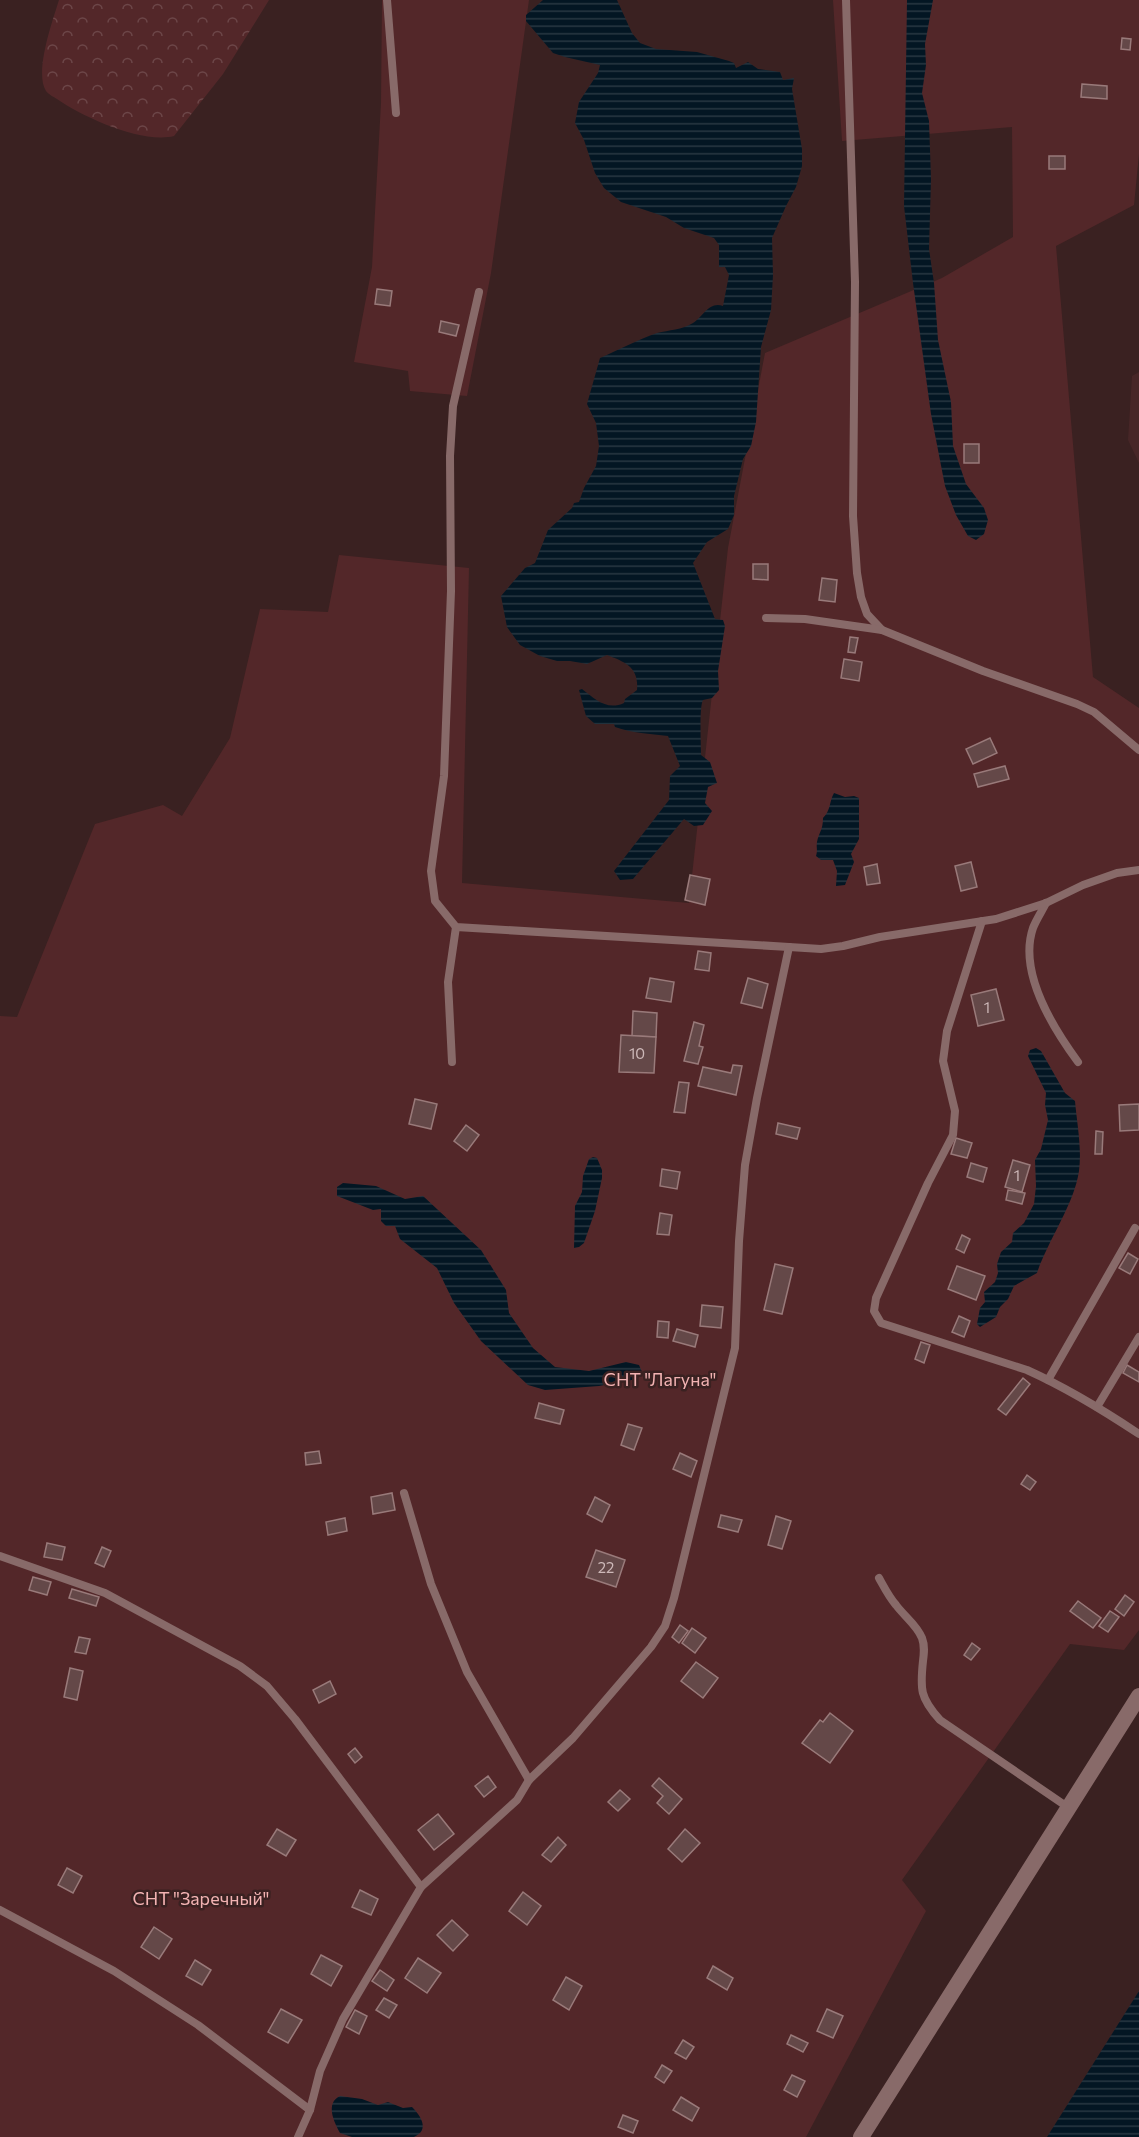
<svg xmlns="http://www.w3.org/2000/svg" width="1139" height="2137" font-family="Commissioner,sans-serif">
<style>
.built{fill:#472627}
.forest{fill:url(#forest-crowns)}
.green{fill:#532729}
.water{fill:url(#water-rules)}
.building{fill:#644848;stroke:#997a7a;stroke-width:1.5}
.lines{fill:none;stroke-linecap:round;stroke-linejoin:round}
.service{stroke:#886a69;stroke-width:8}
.minor{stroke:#886a69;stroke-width:16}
.labels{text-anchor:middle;stroke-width:5;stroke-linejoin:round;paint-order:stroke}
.number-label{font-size:15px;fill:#cdb8b8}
.park-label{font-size:18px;fill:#f2b2b2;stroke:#3a2121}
</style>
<defs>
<pattern id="forest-crowns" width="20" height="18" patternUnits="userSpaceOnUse" patternTransform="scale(1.5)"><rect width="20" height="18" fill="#532729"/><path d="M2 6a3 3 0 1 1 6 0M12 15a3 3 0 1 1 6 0" fill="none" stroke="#6c4648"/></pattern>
<pattern id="water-rules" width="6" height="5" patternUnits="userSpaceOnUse" patternTransform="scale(1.5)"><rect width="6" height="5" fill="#031623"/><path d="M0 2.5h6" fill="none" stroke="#283742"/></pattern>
</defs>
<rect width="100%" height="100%" fill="#3a2121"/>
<path class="built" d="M1139 372V463L1128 440 1132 376Z"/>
<path class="forest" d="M59 0H269L223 74 174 136C142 144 83 117 57 99 54 97 48 94 46 91 34 72 53 20 59 0Z"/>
<g class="green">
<path d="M382 0H529L491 273 467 396 410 391 408 371 354 362 372 267 381 103Z"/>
<path d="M833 0H1139V154L1134 205 1056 246 1093 677 1139 708V1630L1124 1650 1070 1644 902 1880 926 1911 806 2137H0V1016L17 1017 95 824 163 805 182 816 230 738 260 609 328 612 339 555 469 568 462 883 689 903 728 548 765 353 942 278 1013 237 1012 127 842 141Z"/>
</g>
<g class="water">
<path d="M543 0H617L632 33 640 43 656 49 697 52 729 61 734 63 736 68 748 62 758 69 780 72 783 80 794 78 792 89 802 149V166L796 187 786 206 772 238 773 275 771 310 761 347 756 422 751 446 743 459 734 496V515L728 529 707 542 693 563 715 619 723 620 725 626 718 671 719 690 712 698 703 700C699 707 701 744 701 755L710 762 717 783 708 787 705 803 712 811 703 825 694 826 684 819 633 879 620 880 614 871 669 800 670 776 680 766 668 736C650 734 632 733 615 727L614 724H595L586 716 579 690 582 689C595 699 607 711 624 703L625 699 637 690C639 667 625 662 607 655L587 664 570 661H557L540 656 520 645 507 627 501 596 525 568 535 563 548 530 572 508 574 503 579 502 584 488 596 466 599 446 596 423 587 404 600 358C618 350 637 340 657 333 669 330 682 330 693 323 703 317 709 301 723 306L729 275 725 267H719V245L714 238 684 228 666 217 621 202 604 188 595 173 584 140 575 123 579 102 598 73 600 65 565 57 553 53 526 21V15Z"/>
<path d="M907 0H933L925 44 926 65 922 93 929 121 931 179 929 249 934 283 938 340 951 402 953 446 966 484 984 508 988 520 984 534 976 540 968 536 956 515 945 486 931 414 913 283 904 206Z"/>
<path d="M834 793 845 797 854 796 859 798V839L851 854 854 862 845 885 836 886 837 871 833 860H821L816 856C818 850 816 847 817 842 819 832 823 830 823 818 831 810 829 802 834 793Z"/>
<path d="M1036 1048 1041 1051 1065 1093 1075 1101C1077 1124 1082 1148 1079 1171 1074 1205 1048 1240 1037 1273L1014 1286 1008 1299 1000 1307 996 1317 980 1327 977 1324 980 1308 985 1302 984 1292 995 1282 998 1273 997 1264 1001 1252 1012 1242 1013 1233 1024 1223 1034 1204 1036 1186 1035 1160 1041 1149 1048 1120 1045 1105 1046 1093 1028 1056 1030 1050Z"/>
<path d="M593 1157 597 1158 602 1170V1178L595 1211 584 1243 579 1247 574 1248 575 1206 582 1192 583 1176 589 1159Z"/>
<path d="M343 1183 376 1186 405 1199 423 1196 481 1250 506 1290 509 1313 533 1348 555 1367 589 1371 626 1362 639 1365 642 1372 637 1379 599 1386 545 1390 528 1385 481 1341 454 1303 437 1268 400 1239 395 1226H386L381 1221V1209L373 1210 337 1196V1187Z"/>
<path d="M1139 1991V2137H1047Z"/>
<path d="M340 2096 362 2099 378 2105 388 2102 403 2108 412 2107C421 2116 430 2130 414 2137H352L340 2133C334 2122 325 2103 340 2096Z"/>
</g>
<g class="building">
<path d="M1122 38 1131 39 1130 50 1121 49Z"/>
<path d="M1082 84 1107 86V99L1081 97Z"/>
<rect x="1049" y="156" width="16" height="13"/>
<path d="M377 289 392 291 390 306 375 304Z"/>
<path d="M441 321 459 325 456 336 439 332Z"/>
<rect x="964" y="444" width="15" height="19"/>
<path d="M753 564H768V580L753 579Z"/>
<path d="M822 578 837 580 835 602 819 600Z"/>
<path d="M850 637 858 638 855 653 848 652Z"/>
<path d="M844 659 862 662 859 681 841 678Z"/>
<path d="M990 738 997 753 973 764 966 749Z"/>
<path d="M1005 766 1009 779 978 787 974 774Z"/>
<path d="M971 862 977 887 961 891 955 866Z"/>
<path d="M877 864 880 883 867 885 864 867Z"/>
<path d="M690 875 710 879 705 905 685 900Z"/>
<path d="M698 951 711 953 709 971 695 969Z"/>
<path d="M650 978 674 982 671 1002 646 998Z"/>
<path d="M748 978 768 984 762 1008 741 1003Z"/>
<path d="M996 989 1004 1020 978 1026 971 995Z"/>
<path d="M633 1011 657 1013 656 1037 632 1036Z"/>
<path d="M694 1022 704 1025 699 1046 703 1047 698 1064 684 1061Z"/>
<path d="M621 1035 656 1037 654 1073 619 1072Z"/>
<path d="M733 1065 742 1066 736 1095 698 1086 703 1067 731 1073Z"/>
<path d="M679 1082 689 1083 685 1113 674 1112Z"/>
<path d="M415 1099 437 1104 431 1129 409 1124Z"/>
<path d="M1139 1104V1130L1120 1131 1119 1105Z"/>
<path d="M778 1123 800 1128 797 1139 776 1134Z"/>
<path d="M466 1125 479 1135 467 1151 454 1141Z"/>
<path d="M1096 1131 1103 1132 1102 1154H1095Z"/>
<path d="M956 1138 972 1143 967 1158 951 1154Z"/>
<path d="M1013 1160 1030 1165 1022 1192 1005 1187Z"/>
<path d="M971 1163 987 1168 983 1182 967 1177Z"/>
<path d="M662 1169 680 1172 677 1189 660 1186Z"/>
<path d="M1008 1190 1025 1193 1022 1204 1006 1200Z"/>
<path d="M660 1213 672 1215 669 1235 657 1234Z"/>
<path d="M962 1235 970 1239 964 1253 956 1249Z"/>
<path d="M1128 1253 1138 1259 1130 1274 1119 1268Z"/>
<path d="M775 1264 793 1268 782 1314 764 1310Z"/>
<path d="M957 1266 985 1276 976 1300 948 1289Z"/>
<path d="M702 1305 723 1307 721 1328 700 1326Z"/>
<path d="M959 1316 970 1321 964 1337 952 1332Z"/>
<path d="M658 1321 669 1322 668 1338 657 1337Z"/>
<path d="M677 1329 698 1335 695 1347 673 1341Z"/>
<path d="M921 1342 930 1345 924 1363 915 1359Z"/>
<path d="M1127 1365 1139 1372V1382L1123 1373Z"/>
<path d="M1023 1378 1030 1384 1006 1415 998 1409Z"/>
<path d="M539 1403 564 1410 560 1424 535 1418Z"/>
<path d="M628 1424 642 1428 634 1450 621 1445Z"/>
<path d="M319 1451 321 1463 306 1465 305 1453Z"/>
<path d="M680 1453 697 1461 691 1477 673 1469Z"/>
<path d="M1027 1475 1036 1482 1030 1490 1021 1484Z"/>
<path d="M392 1493 395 1510 373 1514 371 1497Z"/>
<path d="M595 1497 610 1505 602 1522 587 1514Z"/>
<path d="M721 1515 742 1520 738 1532 718 1527Z"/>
<path d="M776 1516 791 1521 782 1549 768 1545Z"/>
<path d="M345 1518 347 1531 328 1535 326 1522Z"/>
<path d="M47 1543 65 1547 62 1560 44 1557Z"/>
<path d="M102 1547 111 1551 104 1567 95 1563Z"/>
<path d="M596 1550 625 1560 616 1587 586 1577Z"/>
<path d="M33 1577 51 1582 47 1595 29 1590Z"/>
<path d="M72 1589 99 1597 96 1606 69 1598Z"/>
<path d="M1125 1595 1134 1602 1124 1616 1115 1609Z"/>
<path d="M1078 1601 1101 1618 1093 1628 1070 1611Z"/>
<path d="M1110 1611 1119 1617 1108 1632 1099 1626Z"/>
<path d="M680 1625 688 1631 679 1643 672 1637Z"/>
<path d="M692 1628 706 1638 695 1653 682 1643Z"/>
<path d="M79 1637 90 1639 86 1654 75 1652Z"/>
<path d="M972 1643 980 1649 971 1660 964 1655Z"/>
<path d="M696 1662 718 1678 703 1698 681 1681Z"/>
<path d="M70 1668 83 1671 77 1700 64 1697Z"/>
<path d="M330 1681 336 1694 319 1703 313 1690Z"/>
<path d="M830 1713 853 1731 830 1763 802 1743 820 1720 823 1722Z"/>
<path d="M355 1748 362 1757 355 1763 348 1754Z"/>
<path d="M488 1776 496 1787 484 1797 475 1786Z"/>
<path d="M659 1778 682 1799 669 1814 657 1803 663 1796 652 1786Z"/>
<path d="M620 1790 630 1799 618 1811 608 1802Z"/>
<path d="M438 1814 454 1834 434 1850 418 1830Z"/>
<path d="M277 1829 296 1840 286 1856 267 1845Z"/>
<path d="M685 1829 700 1843 682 1862 668 1849Z"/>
<path d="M558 1837 566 1845 551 1862 542 1855Z"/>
<path d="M67 1868 82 1876 73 1893 58 1885Z"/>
<path d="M360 1890 378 1899 371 1915 352 1907Z"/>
<path d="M523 1892 541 1906 527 1925 509 1911Z"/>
<path d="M452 1920 468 1935 453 1951 437 1935Z"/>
<path d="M154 1927 172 1939 159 1959 141 1947Z"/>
<path d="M321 1955 342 1966 331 1986 311 1974Z"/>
<path d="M418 1958 441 1973 427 1993 405 1978Z"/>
<path d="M195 1960 211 1970 202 1985 186 1976Z"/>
<path d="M713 1966 733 1978 727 1990 707 1978Z"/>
<path d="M380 1970 394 1980 387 1991 372 1981Z"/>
<path d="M566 1977 582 1986 569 2010 553 2000Z"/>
<path d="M384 1998 397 2005 389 2018 376 2010Z"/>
<path d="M281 2009 302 2020 288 2043 268 2032Z"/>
<path d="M827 2009 843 2016 833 2038 817 2031Z"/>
<path d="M355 2010 367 2016 359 2034 346 2027Z"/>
<path d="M791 2035 808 2043 803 2052 787 2044Z"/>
<path d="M683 2040 694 2047 686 2059 675 2053Z"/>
<path d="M662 2065 672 2071 664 2083 655 2077Z"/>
<path d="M792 2075 805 2081 797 2097 784 2090Z"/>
<path d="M681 2097 699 2108 692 2121 673 2110Z"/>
<path d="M623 2115 638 2121 633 2133 618 2127Z"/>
</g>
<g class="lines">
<g class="service">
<path d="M387 0 396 113"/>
<path d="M846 0 855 282 853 516 857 573 861 597 867 614 882 630 983 671 1077 704 1094 712 1139 750"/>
<path d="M479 292 453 406 450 456 451 591 444 776 431 871 435 901 456 927 789 947"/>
<path d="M766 618 805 619 882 630"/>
<path d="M1046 903C1042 911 1036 920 1033 928 1018 972 1053 1028 1078 1062"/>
<path d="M982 921 947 1031 943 1061 955 1111 953 1135 928 1183 876 1298 874 1311 881 1323 1027 1370C1067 1388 1103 1410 1139 1434"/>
<path d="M452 1062 448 982 456 927"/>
<path d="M1048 1380 1135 1228"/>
<path d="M1097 1407 1139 1337"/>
<path d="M404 1493 431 1584 467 1672 529 1780"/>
<path d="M0 1556 105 1593 240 1666 267 1686 295 1719 421 1887"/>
<path d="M879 1578C884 1587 889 1597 896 1605 904 1616 917 1625 922 1638 925 1646 924 1653 923 1661 920 1689 920 1698 940 1720L1069 1808"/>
<path d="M0 1910 114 1971 198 2025 310 2110"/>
<path d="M298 2137 310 2110 320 2071 343 2019 421 1887 517 1800 529 1780 573 1738 651 1647 665 1626 674 1598 735 1348 739 1241 745 1165 757 1098 789 947 821 949 843 946 880 937 996 919 1046 903 1083 885 1117 873 1139 870"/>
</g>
<path class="minor" d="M861 2137 1139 1696"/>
</g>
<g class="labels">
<g class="number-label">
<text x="987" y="1013">1</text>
<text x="637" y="1059">10</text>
<text x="1017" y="1181">1</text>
<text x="606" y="1573">22</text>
</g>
<g class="park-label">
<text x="660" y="1386">СНТ "Лагуна"</text>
<text x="201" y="1905">СНТ "Заречный"</text>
</g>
</g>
</svg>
